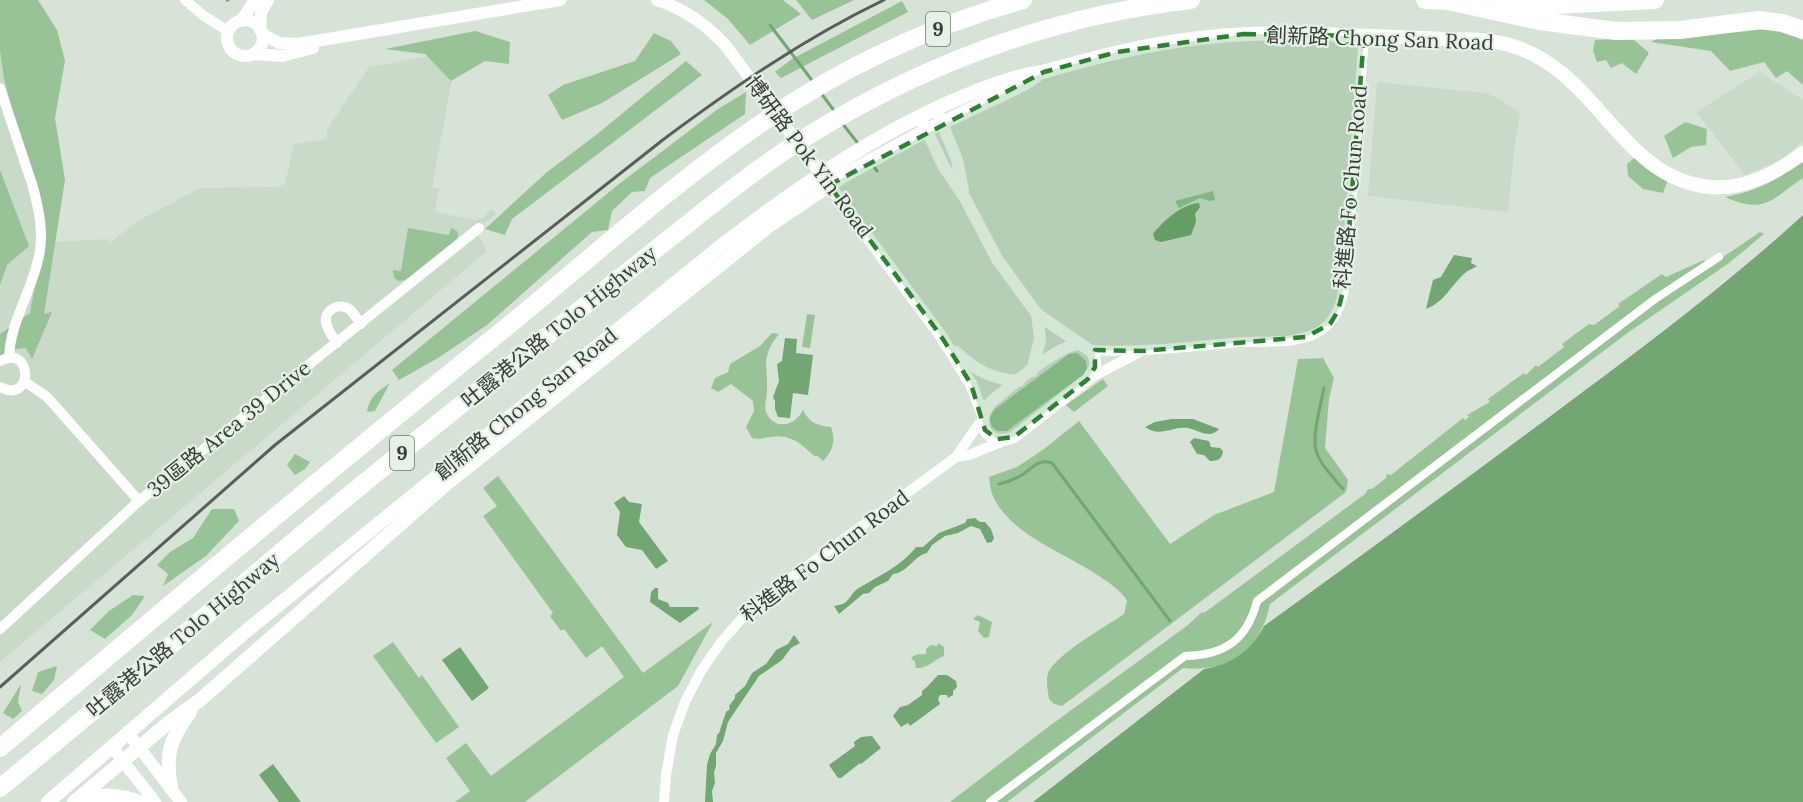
<svg xmlns="http://www.w3.org/2000/svg" width="1803" height="802" font-family="Lora,'Noto Sans TC',serif">
<style>
.built{fill:#c9dac8}
.green{fill:#98c397}
.water{fill:#72a672}
.lines{fill:none;stroke-linecap:round;stroke-linejoin:round}
.stream{stroke:#72a672;stroke-width:3}
.pedestrian{stroke:#fff;stroke-width:8}
.minor{stroke:#fff;stroke-width:10}
.tertiary{stroke:#fff;stroke-width:12}
.secondary{stroke:#fff;stroke-width:14}
.motorway{stroke:#fff;stroke-width:18}
.rail{stroke:#585e58;stroke-width:3}
.marked{fill:#2b8332;fill-opacity:0.2;stroke:#2b8332;stroke-width:4.5;stroke-dasharray:12 8;stroke-linejoin:round}
.labels{text-anchor:middle;stroke-width:4.5;stroke-linejoin:round;paint-order:stroke}
.shield{fill:#e5f1e5;stroke:#6d746d;stroke-width:1.5}
.shield-label{font-size:20px;font-weight:bold;fill:#393e39}
.street-label{font-size:21px;fill:#393e39;stroke:#e5f1e5}
</style>
<rect width="100%" height="100%" fill="#d8e3d7"/>
<g class="built">
<polygon points="0,0 51,242 109,239 108,244 138,221 200,188 276,187 285,184 294,144 327,139 327,129 369,67 457,51 432,188 439,189 435,212 476,220 483,218 491,209 496,214 475,230 487,251 0,662"/>
<polygon points="1760,72 1803,100 1803,141 1784,158 1745,175 1696,112"/>
<polygon points="1377,82 1485,93 1498,98 1520,113 1515,143 1508,212 1368,196"/>
</g>
<g class="green">
<polygon points="0,0 38,0 57,30 65,61 55,118 65,180 44,314 52,312 32,359 26,348 6,350 0,360 0,334 30,313 45,230 4,79 0,50"/>
<polygon points="704,0 783,0 801,14 750,45 728,19"/>
<polygon points="796,0 854,0 812,20"/>
<polygon points="902,1 908,12 781,78 775,72 792,59"/>
<polygon points="1775,28 1803,40 1803,85 1787,71 1776,78 1764,62 1730,71 1711,51 1651,42 1664,35 1738,32"/>
<polygon points="475,31 510,42 509,64 485,61 451,81 425,54 385,49"/>
<polygon points="654,33 671,41 681,54 602,103 562,120 548,95 563,85 635,61"/>
<polygon points="1632,38 1649,53 1636,74 1622,63 1611,68 1606,60 1597,62 1593,51 1595,40"/>
<polygon points="686,61 702,75 512,219 505,235 485,229 547,172 596,135"/>
<polygon points="746,92 745,114 650,178 645,191 632,192 612,211 608,230 592,232 487,325 438,358 399,380 392,370 619,184 718,109"/>
<polygon points="1685,122 1707,129 1706,145 1691,147 1673,158 1664,136"/>
<polygon points="1643,151 1668,180 1663,193 1643,189 1628,176 1627,164"/>
<path d="M1803,161v17c-31,21 -39,37 -78,19 30,-5 54,-18 78,-36z"/>
<polygon points="0,170 29,246 7,265 0,285"/>
<polygon points="1213,191 1215,200 1210,201 1200,198 1179,208 1175,201"/>
<polygon points="408,228 449,235 451,228 457,231 458,235 457,239 405,280 399,281 394,278 393,270 401,271"/>
<path d="M1760,232l4,2 -35,29 -103,71 -356,270c-9,45 -40,69 -87,64l-176,134h-57l94,-72 144,-105 14,-13 2,1 161,-119 3,-5h4l14,-11 1,-4 4,1 72,-57 2,2 4,-3 -2,-2 23,-13 -2,-3 36,-26 2,2 10,-10 2,2 26,-20 -2,-3 27,-20 5,1 26,-19 -2,-2 44,-30 4,3 38,-17 3,8z"/>
<polygon points="807,314 815,315 810,348 802,347"/>
<path d="M772,333l7,1c-19,24 -11,30 -12,57 0,8 -4,15 0,23 9,17 29,11 36,-4 6,12 14,16 28,17 5,14 2,24 -8,34l-5,-5h-4c-12,-12 -25,-23 -43,-19 -7,1 -12,3 -19,1l-6,-11 8,-16 -1,-10 -22,-17 -13,8 -7,-4 4,-10 13,-6 2,-8 30,-18z"/>
<polygon points="1077,353 1086,361 1087,368 1084,374 1007,431 998,431 992,427 989,418 994,410 1069,354"/>
<path d="M1323,358l11,20 -5,21 -4,49 23,32 -2,12 -284,214 -8,-2 -5,-5c-1,-8 -4,-20 0,-28 11,-19 56,-44 75,-57l3,-13c-7,-12 -17,-17 -28,-25 -33,-23 -89,-41 -106,-80 -3,-6 -3,-13 -4,-19l28,-10 27,-18 35,-28 91,123 44,-29 60,-23 24,-133z"/>
<polygon points="1103,379 1108,386 1074,412 1066,405"/>
<path d="M390,383l-15,28 -8,1c2,-15 11,-21 23,-29z"/>
<polygon points="295,454 310,462 305,469 295,475 287,465"/>
<polygon points="498,476 643,673 713,622 678,686 525,802 455,802 470,791 446,758 466,743 491,776 624,677 602,646 586,658 564,629 561,631 550,616 553,613 483,516 497,506 483,488"/>
<polygon points="212,509 234,509 239,521 206,556 163,586 168,574 157,565 170,552 193,538"/>
<polygon points="133,595 145,596 132,615 105,639 90,630 109,611"/>
<polygon points="978,615 992,622 989,637 984,638 978,631 980,622 973,619"/>
<polygon points="393,642 419,678 422,675 459,727 436,743 373,656"/>
<path d="M938,643l6,4v9c-9,3 -16,13 -28,12l-1,-6 -4,-4c5,-5 9,-3 15,-4v-5l5,-4 6,1z"/>
<polygon points="57,666 54,680 42,694 32,691 38,672"/>
<polygon points="21,684 18,702 22,711 13,719 3,713"/>
</g>
<g class="water">
<path d="M1199,203l1,4 -5,7 1,8 -5,13 -30,7 -6,-2 -2,-6c10,-13 29,-30 46,-31z"/>
<path d="M1803,215v587h-770l171,-133c27,-4 48,-19 60,-43 105,-76 209,-152 312,-229 78,-58 156,-117 227,-182z"/>
<path d="M1454,255l18,3 -1,5 6,3c-4,3 -9,4 -12,7 -14,12 -20,29 -39,36l7,-29 8,-3z"/>
<polygon points="785,338 797,339 796,353 813,355 808,395 793,393 790,418 778,417 775,409 775,401 773,397 779,381 777,364 782,361"/>
<path d="M1172,419h21l26,10c-10,11 -20,1 -31,-1 -16,-2 -28,10 -43,-1l10,-5z"/>
<path d="M1194,438l15,3 2,6 9,1 3,3c-1,8 -5,10 -13,10l-6,-6 -7,-1 -7,-12z"/>
<polygon points="624,496 629,502 642,504 639,522 668,561 656,569 642,550 626,547 617,535 620,512 614,503"/>
<path d="M975,518l5,4h5l6,7 3,9 -2,4 -5,1 -7,-14 -9,-3 -13,7 -13,3 -13,9 -5,8c-12,2 -20,20 -34,21l-5,7 -13,6 -6,6 -6,1 -24,20 -5,-8c3,-1 6,-1 9,-2 6,-3 8,-10 13,-14 20,-13 45,-23 60,-43h7l16,-14 26,-10 2,-4z"/>
<polygon points="655,588 658,588 658,599 668,603 670,607 698,607 699,609 680,623 650,602 651,592"/>
<polygon points="794,635 800,643 791,648 782,660 759,676 728,722 723,741 716,753 716,766 714,772 715,783 712,791 713,802 705,802 707,765 710,754 716,744 717,735 719,733 726,712 730,709 729,706 735,698 735,695 745,686 752,673 766,664 776,650 788,644"/>
<polygon points="460,647 489,688 472,701 442,660"/>
<polygon points="938,675 947,675 956,681 957,687 953,691 953,695 948,698 947,695 940,695 938,699 940,704 910,726 908,723 901,727 893,716 900,707 908,705 922,695 922,691 927,687"/>
<polygon points="872,736 881,748 861,764 860,763 841,778 838,778 829,765 855,746 854,742 861,737"/>
<polygon points="273,764 301,802 279,802 259,775"/>
</g>
<g class="lines">
<g class="stream">
<polyline points="227,0 228,0"/>
<polyline points="770,25 814,83"/>
<polyline points="821,93 835,112"/>
<polyline points="842,123 860,146"/>
<polyline points="872,164 877,171"/>
<path d="M1324,388c-3,16 -12,47 -8,62 3,14 18,28 27,39"/>
<path d="M999,484c8,-2 15,-4 23,-9 10,-6 16,-17 30,-12l118,158"/>
</g>
<path class="pedestrian" d="M990,802l195,-146c40,-1 62,-16 72,-55l398,-302 64,-42"/>
<g class="minor">
<polyline points="185,0 204,16 228,31"/>
<path d="M0,88l33,99c6,23 11,46 6,69 -7,35 -29,66 -30,102"/>
<path d="M337,343c-4,-6 -10,-13 -11,-21 -2,-12 13,-20 23,-13 5,4 8,10 12,15"/>
<path d="M1090,350c52,3 102,-4 153,-8 24,-1 57,2 77,-11 17,-11 22,-29 25,-48l19,-247"/>
<path d="M0,361c33,-18 34,44 0,26"/>
<polyline points="1088,379 1140,352"/>
<polyline points="24,381 47,397 57,408 139,501"/>
<polyline points="956,457 969,455 1008,439"/>
<polyline points="0,629 139,501 479,228"/>
<polyline points="664,802 666,775 673,735 685,702 701,671 721,642 744,616 791,578 956,457 982,419"/>
</g>
<g class="tertiary">
<path d="M657,0c28,9 49,24 69,46l215,290 30,48 12,31"/>
<circle cx="245" cy="38" r="18"/>
<polyline points="241,21 255,0"/>
<polyline points="260,30 261,13 268,0"/>
<polyline points="262,34 279,43 298,44 560,0"/>
<polyline points="253,54 282,56 313,48"/>
<path d="M920,116l24,51 21,31 32,61 40,55 55,38 3,7v8l-7,12 -74,58c-27,12 -41,-15 -22,-36 18,-14 69,-59 89,-57"/>
<polyline points="939,116 957,160 963,190"/>
<path d="M956,352c20,19 36,27 63,29"/>
<polyline points="1032,371 1040,339 1037,314"/>
<polyline points="128,733 181,802"/>
<polyline points="112,747 155,802"/>
</g>
<g class="secondary">
<path d="M171,788c-6,-34 -1,-49 19,-76"/>
<path d="M81,799c21,-5 38,-5 59,3"/>
<path d="M48,802l197,-170 476,-386c73,-56 149,-109 234,-146 21,-9 45,-19 67,-24 8,-2 16,-3 24,-5 54,-15 108,-29 164,-34 54,-6 108,-3 162,-1 24,1 48,2 72,3 21,0 44,0 65,6 89,24 110,133 201,142 35,3 66,-14 93,-34"/>
<polyline points="74,802 167,724 200,700 445,485 770,225 845,175 927,130 1022,85 1036,76"/>
</g>
<g class="motorway">
<polyline points="1425,0 1459,1"/>
<polyline points="1448,1 1540,21 1616,31 1680,30 1759,20 1782,23 1803,30"/>
<polyline points="1498,3 1554,5 1655,0"/>
<path d="M0,748c167,-141 333,-281 503,-418 86,-70 168,-145 260,-208 78,-54 168,-96 260,-122"/>
<path d="M0,788c109,-89 215,-181 323,-271 56,-47 113,-92 170,-138 59,-47 118,-94 177,-141 39,-31 79,-64 122,-92 120,-78 256,-130 399,-146"/>
</g>
<path class="rail" d="M0,687l275,-242 389,-306c70,-52 141,-101 220,-139"/>
</g>
<path class="marked" d="M1244,34l120,2 -19,247 -7,28 -8,13 -24,13 -163,14 -48,-1v17l-7,12 -74,58 -17,2 -12,-9 -14,-46 -30,-48 -112,-151 215,-113 73,-20z"/>
<g class="labels">
<g class="shield">
<rect x="926" y="12" width="24" height="34" rx="4.5"/>
<rect x="390" y="436" width="24" height="34" rx="4.5"/>
</g>
<g class="shield-label">
<text x="938" y="36">9</text>
<text x="402" y="460">9</text>
</g>
<g class="street-label">
<text transform="translate(1380 39) rotate(2)" y="7">創新路 Chong San Road</text>
<text transform="translate(809 157) rotate(53)" y="7">博研路 Pok Yin Road</text>
<text transform="translate(1351 187) rotate(-85)" y="7">科進路 Fo Chun Road</text>
<text transform="translate(559 327) rotate(-39)" y="7">吐露港公路 Tolo Highway</text>
<text transform="translate(526 404) rotate(-39)" y="7">創新路 Chong San Road</text>
<text transform="translate(229 429) rotate(-39)" y="7">39區路 Area 39 Drive</text>
<text transform="translate(825 556) rotate(-37)" y="7">科進路 Fo Chun Road</text>
<text transform="translate(183 635) rotate(-40)" y="7">吐露港公路 Tolo Highway</text>
</g>
</g>
</svg>
